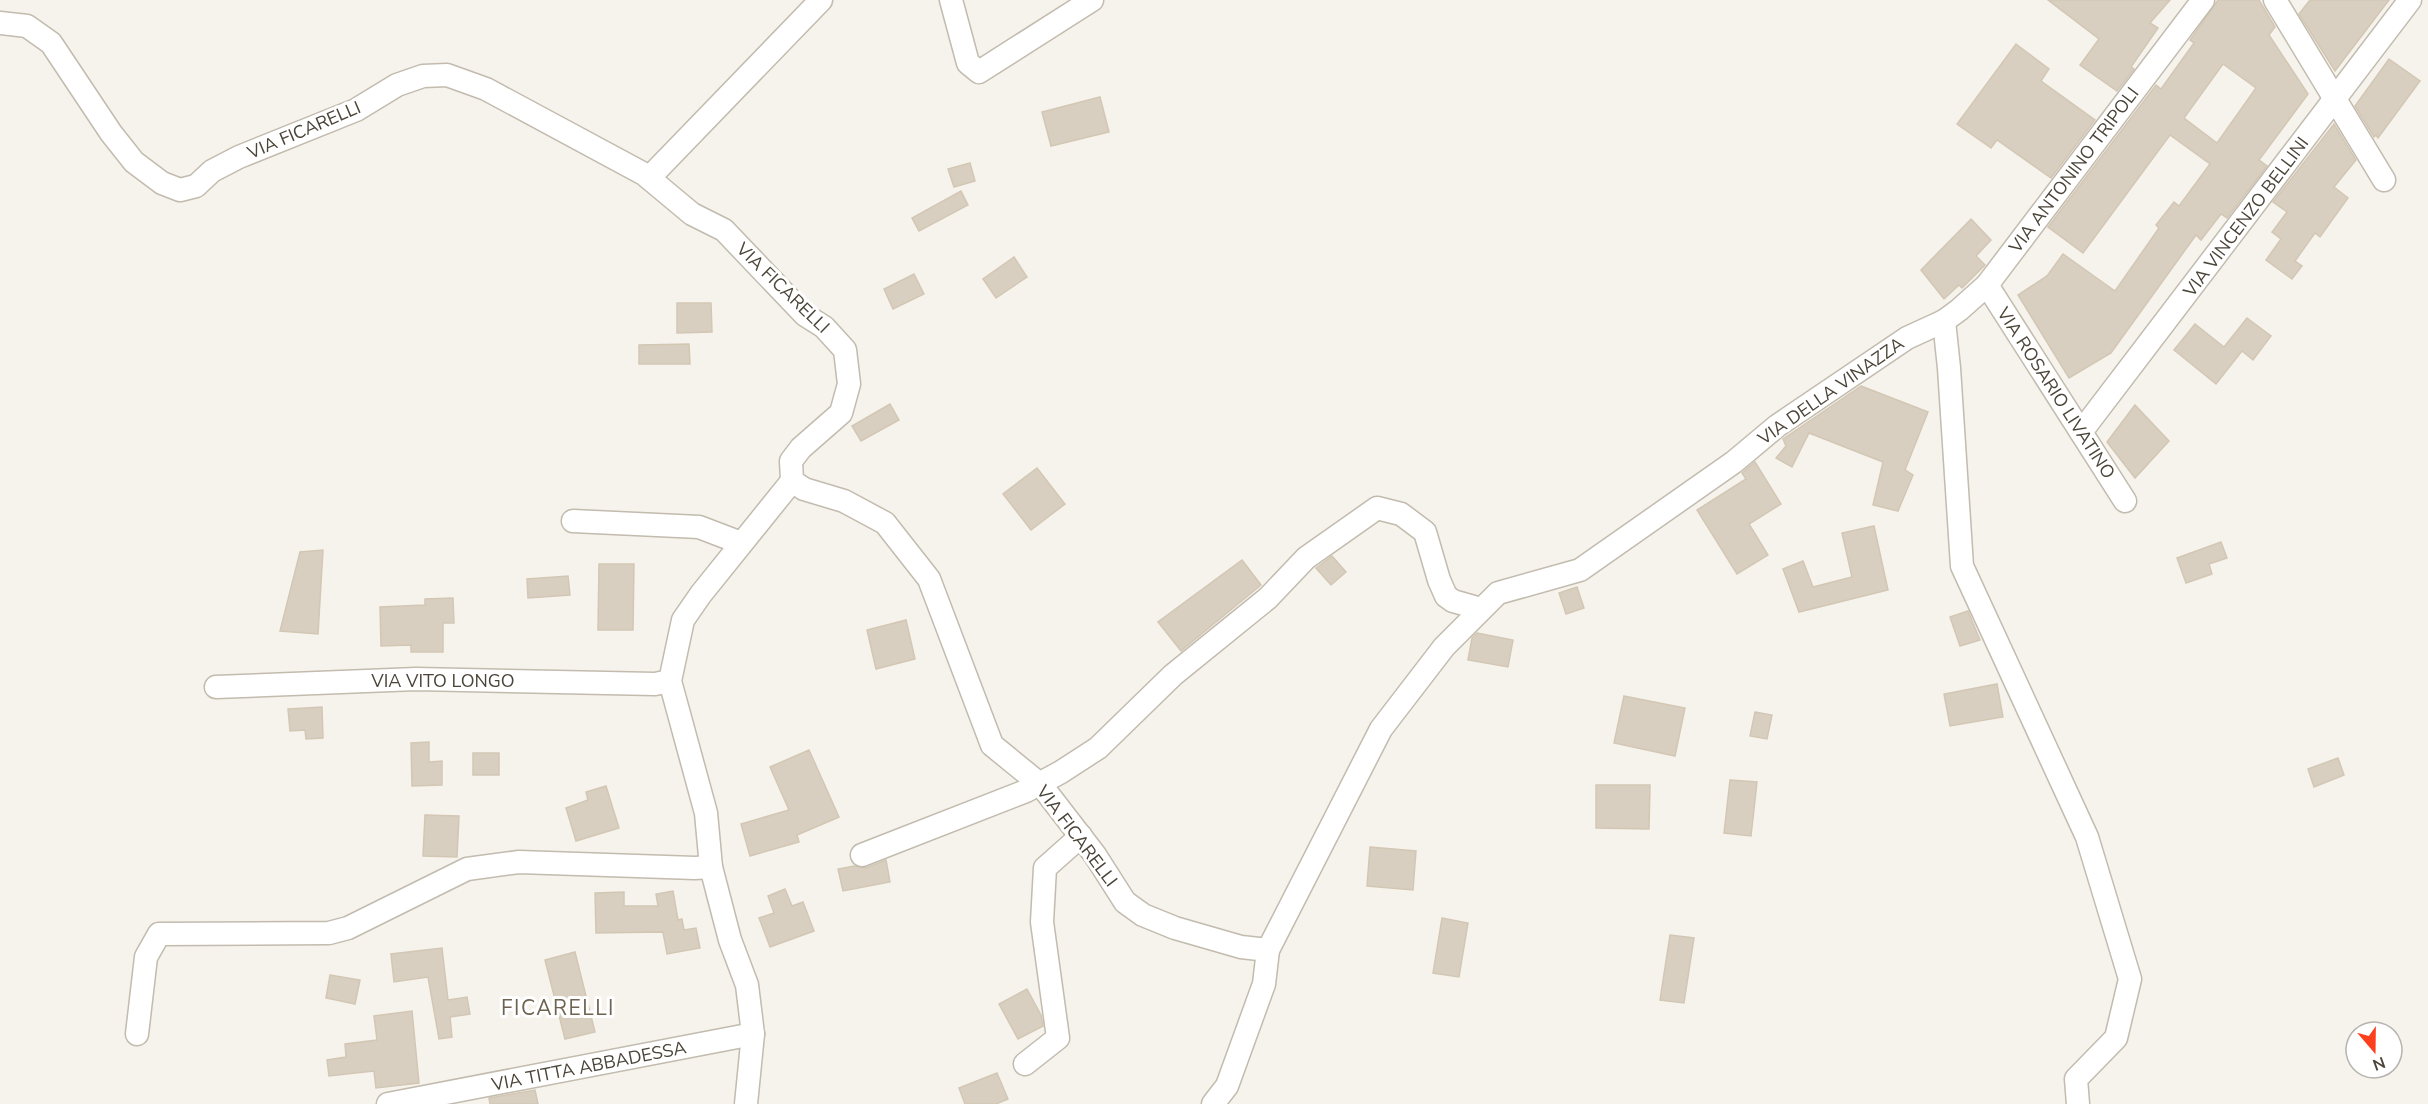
<svg xmlns="http://www.w3.org/2000/svg" width="2428" height="1104" font-family="'Nunito Sans',sans-serif">
<style>
.building{fill:#d8cfc1;stroke:#d3c7b4;stroke-width:1.5;fill-rule:evenodd}
.lines{fill:none;stroke-linecap:round;stroke-linejoin:round}
.minor-casing{stroke:#c2bbae;stroke-width:25}
.minor{stroke:#fff;stroke-width:22}
.labels{text-anchor:middle;stroke-width:6;stroke-linejoin:round;paint-order:stroke}
.street-label{font-size:18px;fill:#4b4439;stroke:#fff}
.quarter-label{font-size:21px;letter-spacing:1.5px;fill:#6e6250;stroke:#fff}
</style>
<rect width="100%" height="100%" fill="#f6f3ec"/>
<g class="building">
<polygon points="2048,0 2170,0 2150,23 2158,28 2131,67 2134,69 2117,91 2080,65 2099,39"/>
<path d="M2218,0h41l16,27 -6,8 39,59 -49,66 8,6 -40,52 -6,-4 -20,26 -5,-5 -85,118 -42,25 -51,-83 29,-19 16,-22 52,37 44,-63 -3,-3 18,-23 5,4 31,-42 -40,-29 -87,118 -35,-26 108,-142 5,4 33,-46 -4,-3zM2223,64l33,24 -39,55 -33,-25z"/>
<polygon points="2310,0 2389,0 2335,71 2299,14"/>
<polygon points="2016,44 2049,69 2041,81 2095,120 2051,178 1997,140 1991,148 1957,124"/>
<polygon points="2389,59 2420,81 2378,138 2376,135 2374,137 2355,106"/>
<polygon points="1100,97 1109,132 1051,146 1042,112"/>
<polygon points="2334,124 2356,160 2334,187 2348,198 2320,237 2315,233 2295,261 2302,266 2292,279 2266,260 2281,239 2272,232 2287,212 2273,202"/>
<polygon points="970,163 975,181 954,187 948,169"/>
<polygon points="961,191 968,205 919,231 912,218"/>
<polygon points="1971,219 1991,240 1976,256 1985,265 1962,288 1959,285 1944,299 1921,270"/>
<polygon points="1014,257 1027,277 996,298 983,279"/>
<polygon points="914,274 924,294 893,309 884,289"/>
<polygon points="677,303 711,303 712,332 677,333"/>
<polygon points="2247,318 2271,336 2253,360 2242,351 2216,384 2174,350 2195,324 2224,347"/>
<polygon points="689,344 690,364 639,364 639,345"/>
<polygon points="1861,386 1928,412 1905,470 1913,475 1898,511 1873,505 1883,462 1809,433 1792,467 1776,458 1786,446 1783,439"/>
<polygon points="890,404 899,420 861,441 852,426"/>
<polygon points="2135,405 2169,441 2135,478 2107,442"/>
<polygon points="1755,462 1781,504 1749,524 1768,555 1737,574 1697,510 1746,479 1742,473"/>
<polygon points="1037,468 1065,504 1031,530 1003,494"/>
<polygon points="1874,526 1888,590 1799,612 1783,569 1803,561 1813,587 1852,577 1842,533"/>
<polygon points="2221,542 2227,558 2209,564 2212,574 2186,583 2177,558"/>
<polygon points="323,550 318,634 280,631 300,552"/>
<polygon points="1332,556 1346,572 1331,585 1316,568"/>
<polygon points="1242,560 1261,585 1181,651 1158,622"/>
<polygon points="599,564 634,564 633,630 598,630"/>
<polygon points="568,576 570,595 528,598 527,579"/>
<polygon points="1577,587 1584,608 1566,614 1559,593"/>
<polygon points="453,598 454,623 443,623 443,652 411,652 411,645 381,646 380,607 425,605 425,599"/>
<polygon points="1968,611 1980,640 1960,646 1950,617"/>
<polygon points="906,620 915,659 876,669 867,630"/>
<polygon points="1477,633 1513,640 1508,667 1468,660 1472,638"/>
<polygon points="1997,684 2003,717 1950,726 1944,694"/>
<polygon points="1624,696 1685,708 1675,756 1614,743"/>
<polygon points="322,707 323,738 306,739 305,730 290,731 288,709"/>
<polygon points="1755,712 1772,715 1767,739 1750,736"/>
<polygon points="429,742 429,762 442,761 442,785 412,786 411,743"/>
<polygon points="809,750 839,817 797,835 799,842 750,856 741,824 789,810 770,767"/>
<rect x="473" y="753" width="26" height="22"/>
<polygon points="2338,758 2344,775 2314,787 2308,769"/>
<polygon points="1730,780 1757,782 1751,836 1724,833"/>
<polygon points="1596,785 1650,785 1649,829 1596,828"/>
<polygon points="606,786 619,828 576,841 566,808 588,800 586,792"/>
<polygon points="425,815 459,816 457,857 423,856"/>
<polygon points="1370,847 1416,851 1413,890 1367,886"/>
<polygon points="886,860 890,882 843,891 838,869 854,866 866,868"/>
<polygon points="785,889 792,906 803,902 814,931 770,947 759,918 774,913 768,896"/>
<polygon points="673,891 678,920 682,919 684,930 696,928 700,948 667,954 663,932 596,933 595,893 624,892 624,906 658,906 656,894"/>
<polygon points="1442,918 1468,923 1459,977 1433,973"/>
<polygon points="1670,935 1694,938 1684,1003 1660,1000"/>
<polygon points="442,948 448,1000 467,997 470,1014 450,1017 452,1037 439,1039 428,977 394,982 391,954"/>
<polygon points="575,952 595,1032 565,1039 545,960"/>
<polygon points="330,975 360,980 355,1004 326,998"/>
<polygon points="1027,989 1041,1015 1043,1026 1018,1039 999,1004"/>
<polygon points="412,1011 419,1083 376,1088 374,1071 329,1076 327,1060 346,1057 345,1044 377,1040 374,1016"/>
<polygon points="997,1073 1008,1099 996,1104 965,1104 959,1088"/>
<polygon points="535,1090 538,1104 490,1104 489,1098"/>
</g>
<g class="lines">
<defs>
<g id="minor">
<polyline points="951,0 968,63 979,72 1092,0"/>
<polyline points="2275,0 2384,180"/>
<polyline points="0,23 27,26 51,43 111,133 134,162 162,183 180,190 196,186 212,171 239,157 356,110 397,85 423,76 447,75 486,89 644,174 692,214 724,230 805,315 824,327 845,350 849,384 841,413 801,448 791,461 792,481 804,489 844,501 885,523 929,579 992,745 1041,785 1095,855 1125,902 1143,915 1175,928 1241,947 1268,950"/>
<polyline points="649,178 821,0"/>
<polyline points="1987,285 2125,501"/>
<polyline points="1944,321 1949,368 1962,566 2087,837 2130,979 2116,1038 2076,1079 2078,1104"/>
<polyline points="2081,432 2410,0"/>
<polyline points="573,521 699,527 741,543"/>
<polyline points="216,687 416,679 655,684 670,681"/>
<polyline points="862,855 1026,791 1061,772 1098,748 1173,675 1268,598 1306,558 1377,508 1401,514 1425,532 1439,580 1446,596 1453,601 1481,609"/>
<polyline points="137,1034 146,957 159,934 329,933 348,928 467,869 519,862 695,868 711,867"/>
<polyline points="1025,1064 1058,1038 1042,922 1045,868 1081,836"/>
<polyline points="388,1104 753,1034"/>
<polyline points="746,1104 753,1034 747,985 730,940 711,867 706,813 670,681 683,620 701,594 792,481"/>
<polyline points="1213,1104 1227,1086 1264,984 1268,950 1381,729 1444,647 1498,593 1580,570 1734,462 1777,426 1907,338 1944,321 1959,310 1987,285 2203,0"/>
</g>
</defs>
<use href="#minor" class="minor-casing"/>
<use href="#minor" class="minor"/>
</g>
<g class="labels">
<g class="street-label">
<text transform="translate(304 130) rotate(-23)" y="6">VIA FICARELLI</text>
<text transform="translate(2074 170) rotate(-53)" y="6">VIA ANTONINO TRIPOLI</text>
<text transform="translate(2246 217) rotate(-53)" y="6">VIA VINCENZO BELLINI</text>
<text transform="translate(783 288) rotate(44)" y="6">VIA FICARELLI</text>
<text transform="translate(1831 391) rotate(-35)" y="6">VIA DELLA VINAZZA</text>
<text transform="translate(2056 393) rotate(57)" y="6">VIA ROSARIO LIVATINO</text>
<text x="443" y="687">VIA VITO LONGO</text>
<text transform="translate(1077 836) rotate(53)" y="6">VIA FICARELLI</text>
<text transform="translate(589 1066) rotate(-11)" y="6">VIA TITTA ABBADESSA</text>
</g>
<g class="quarter-label">
<text x="558" y="1015">FICARELLI</text>
</g>
</g>
<g transform="translate(2374 1050) rotate(160)"><circle r="28" fill="#ffffff" stroke="#b7b4b0" stroke-width="1.5"/>
<path d="M0-4.5L10 22L0 15L-10 22Z" fill="#fc3f1d"/>
<text y="-9" font-size="16" font-weight="bold" text-anchor="middle" fill="#4b4439">N</text>
</g>
</svg>
